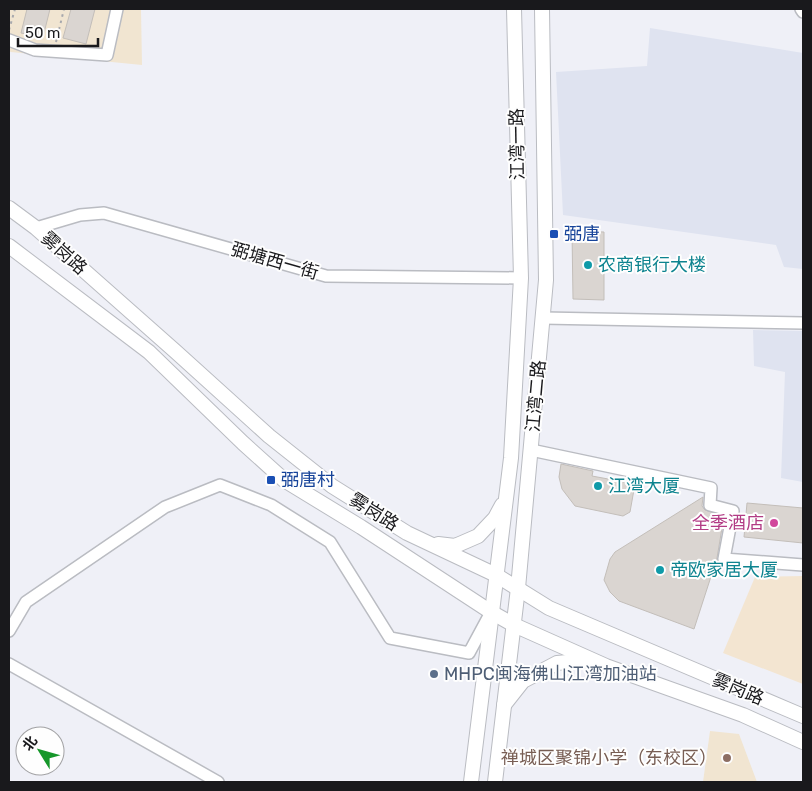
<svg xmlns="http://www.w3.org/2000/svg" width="812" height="791" font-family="Rubik,'Noto Sans SC',sans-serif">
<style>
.built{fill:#dfe3f0}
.industrial{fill:#f3e5d1}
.education{fill:#f1e5d1}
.building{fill:#dad5d1;stroke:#c3beb9}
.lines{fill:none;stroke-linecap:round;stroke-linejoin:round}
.minor-casing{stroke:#babcc2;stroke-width:14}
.major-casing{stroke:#babcc2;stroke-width:16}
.path{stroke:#a7a8ad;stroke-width:2;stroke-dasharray:2.5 4;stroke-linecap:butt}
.minor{stroke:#fff;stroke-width:11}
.major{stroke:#fff;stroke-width:14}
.transit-dot{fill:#1a4fb4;stroke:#fefefe;stroke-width:2}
.culture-dot{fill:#0f9aa8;stroke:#fefefe;stroke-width:2}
.hotel-dot{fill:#d1479c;stroke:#fefefe;stroke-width:2}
.service-dot{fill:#5c6f8a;stroke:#fefefe;stroke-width:2}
.education-dot{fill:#8d6e63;stroke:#fefefe;stroke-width:2}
.labels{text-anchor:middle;stroke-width:4;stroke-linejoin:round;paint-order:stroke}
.street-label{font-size:18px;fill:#19191c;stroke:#fefefe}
.transit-label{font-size:18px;fill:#164399;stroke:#fefefe;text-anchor:start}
.culture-label{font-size:18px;fill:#0d838f;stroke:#fefefe;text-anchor:start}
.hotel-label{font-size:18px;fill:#b23c85;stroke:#fefefe;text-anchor:end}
.service-label{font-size:18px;fill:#4e5e75;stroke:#fefefe;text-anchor:start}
.education-label{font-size:18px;fill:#785e54;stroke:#fefefe;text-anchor:end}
</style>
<rect width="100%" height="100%" fill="#eff0f7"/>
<g class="built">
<polygon points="650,28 803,53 803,269 784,267 776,245 563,215 556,72 647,66"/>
<polygon points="753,330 803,331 803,482 781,478 785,372 754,366"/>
</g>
<polygon class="industrial" points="803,576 803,684 723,653 755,577"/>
<g class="education">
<polygon points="9,9 141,9 142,65 11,52 9,51"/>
<polygon points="710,731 739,734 757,782 703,782"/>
</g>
<g class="building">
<polygon points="27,9 50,9 43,37 21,33"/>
<polygon points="71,9 95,9 86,44 63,38"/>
<polygon points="572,231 604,232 604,300 573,299"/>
<polygon points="561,464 593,471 592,476 635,484 630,512 623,516 575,506 562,489 559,477"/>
<polygon points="703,497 702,506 705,510 724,516 717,558 694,629 619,601 610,592 604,580 610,559 615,552"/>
<polygon points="747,503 803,508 803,543 744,537"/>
</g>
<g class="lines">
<defs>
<g id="minor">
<polyline points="801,9 803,12"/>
<polyline points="9,40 35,50 107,55 117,9"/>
<polyline points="36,228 80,215 104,213 326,276 521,278"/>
<polyline points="543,318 803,323"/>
<polyline points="531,450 711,488 710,505 733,511 724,559 803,565"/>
<polyline points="9,631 26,602 165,507 220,485 271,505 330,542 390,638 469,653 490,614"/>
<polyline points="9,664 218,782"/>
</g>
<g id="major">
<polyline points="9,208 36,228 175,351 269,436 332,486 407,533 496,575 549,608 803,716"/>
<polyline points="9,246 149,352 243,443 284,480 361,527 491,612 514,625 606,666 743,715 803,742"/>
<polyline points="438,544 455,546 478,536 495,518 502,505"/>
<polyline points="504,705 523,681 557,663 589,660"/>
<polyline points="471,782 511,458 521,278 514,9"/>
<polyline points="495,782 518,588 546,280 542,9"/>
</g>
</defs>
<use href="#minor" class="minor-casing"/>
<use href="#major" class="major-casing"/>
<g class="path">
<polyline points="9,30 15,9"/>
<polyline points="56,42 64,9"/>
</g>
<use href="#minor" class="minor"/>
<use href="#major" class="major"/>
</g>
<g class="transit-dot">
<rect x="549" y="229" width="10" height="10" rx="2.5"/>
<rect x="266" y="475" width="10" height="10" rx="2.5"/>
</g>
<g class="culture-dot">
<circle cx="588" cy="265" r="5"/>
<circle cx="598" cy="486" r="5"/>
<circle cx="660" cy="570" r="5"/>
</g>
<circle class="hotel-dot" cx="774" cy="523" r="5"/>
<circle class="service-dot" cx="434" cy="674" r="5"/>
<circle class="education-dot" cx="727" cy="758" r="5"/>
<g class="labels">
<g class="street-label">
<text transform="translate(517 144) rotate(-91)" y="6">江湾一路</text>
<text transform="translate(64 253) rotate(42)" y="6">雾岗路</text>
<text transform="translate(275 261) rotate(16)" y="6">弼塘西一街</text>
<text transform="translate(536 396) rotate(-85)" y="6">江湾二路</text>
<text transform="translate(374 512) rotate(32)" y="6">雾岗路</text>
<text transform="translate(738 689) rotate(23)" y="6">雾岗路</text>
</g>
<g class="transit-label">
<text x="564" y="240">弼唐</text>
<text x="281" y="486">弼唐村</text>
</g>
<g class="culture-label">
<text x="598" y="271">农商银行大楼</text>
<text x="608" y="492">江湾大厦</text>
<text x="670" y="576">帝欧家居大厦</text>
</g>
<g class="hotel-label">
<text x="764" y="529">全季酒店</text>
</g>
<g class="service-label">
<text x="444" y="680">MHPC闽海佛山江湾加油站</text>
</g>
<g class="education-label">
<text x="717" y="764">禅城区聚锦小学（东校区）</text>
</g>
</g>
<rect width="812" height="791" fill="none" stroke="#19191c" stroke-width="20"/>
<g transform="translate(40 751) rotate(307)"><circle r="24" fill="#fefefe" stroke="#a2a2a4"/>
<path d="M0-4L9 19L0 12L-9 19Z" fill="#16972a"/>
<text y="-8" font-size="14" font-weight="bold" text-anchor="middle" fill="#19191c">北</text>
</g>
<path d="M18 38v8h80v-8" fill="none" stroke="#19191c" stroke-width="2.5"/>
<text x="25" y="38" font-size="15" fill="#19191c" stroke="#fefefe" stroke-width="4" paint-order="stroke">50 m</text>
</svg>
